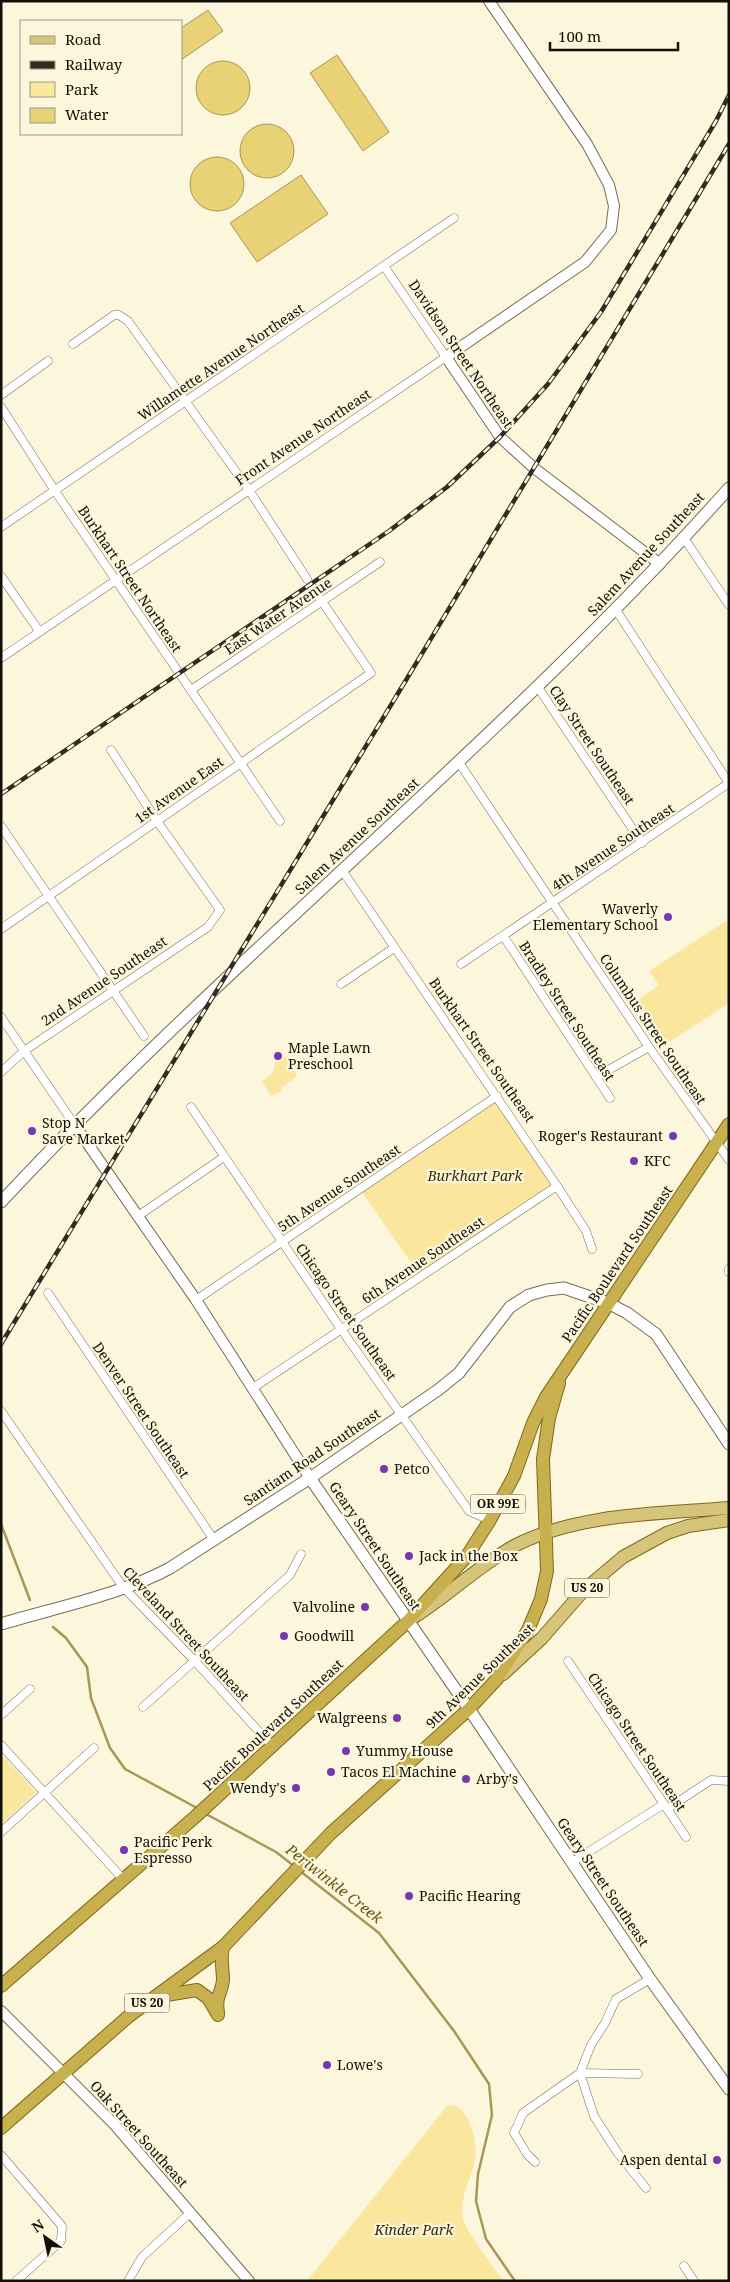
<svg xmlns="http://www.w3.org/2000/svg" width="730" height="2282" font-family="'Noto Serif',serif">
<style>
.green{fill:#fbe69d}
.water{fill:#e9d176;stroke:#a89755}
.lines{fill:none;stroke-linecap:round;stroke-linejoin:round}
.stream{stroke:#a89755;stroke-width:2.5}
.minor-casing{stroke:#746f59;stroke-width:9}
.tertiary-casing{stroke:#746f59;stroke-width:12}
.secondary-casing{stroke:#746f59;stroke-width:13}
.primary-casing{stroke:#7f6b18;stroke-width:14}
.trunk-casing{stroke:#7f6b18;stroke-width:14}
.minor{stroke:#fff;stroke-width:8}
.tertiary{stroke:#fff;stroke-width:10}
.secondary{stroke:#fff;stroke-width:11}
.primary{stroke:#d6c47a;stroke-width:12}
.trunk{stroke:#c8b04e;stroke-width:12}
.rail-casing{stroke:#2f2c22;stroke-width:4.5}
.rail{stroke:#fcf6dd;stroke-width:2.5;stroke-dasharray:8;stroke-linecap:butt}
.poi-dot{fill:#7638ae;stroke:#fcf6dd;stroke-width:2}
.labels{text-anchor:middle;stroke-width:4.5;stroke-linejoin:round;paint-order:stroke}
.shield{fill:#fcf6dd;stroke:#585447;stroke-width:1}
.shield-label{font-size:12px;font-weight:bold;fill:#110f07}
.street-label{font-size:14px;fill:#110f07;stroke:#fcf6dd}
.poi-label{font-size:14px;fill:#110f07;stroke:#fcf6dd;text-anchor:start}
.park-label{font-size:14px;font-style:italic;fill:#342a02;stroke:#fcf6dd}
.water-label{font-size:15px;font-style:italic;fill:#675611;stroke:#fcf6dd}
</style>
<rect width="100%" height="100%" fill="#fcf6dd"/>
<g class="green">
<polygon points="729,919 729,1003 665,1045 635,1002 659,985 649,971"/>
<polygon points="281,1056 288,1057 297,1074 295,1078 282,1087 282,1091 271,1096 262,1081 273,1073 276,1059"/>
<polygon points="497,1096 557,1186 421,1277 360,1189"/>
<polygon points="1,1754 36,1792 1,1825"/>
<path d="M455,2105c17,11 24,39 19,59 -4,16 -14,35 -12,52 2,13 32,51 41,65h-196l140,-175z"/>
</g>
<g class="water">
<polygon points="208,10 223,31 181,60 181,28"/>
<polygon points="337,55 389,132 363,151 310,73"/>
<circle cx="223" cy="88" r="27"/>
<circle cx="267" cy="151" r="27"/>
<circle cx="217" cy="184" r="27"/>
<polygon points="301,175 328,214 257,262 230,223"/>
</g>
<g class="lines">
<g class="stream">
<polyline points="1,1524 30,1600"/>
<polyline points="53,1627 66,1638 87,1667 91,1698 110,1748 125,1769 197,1808"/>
<polyline points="206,1814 276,1852 294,1866"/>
<polyline points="300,1871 379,1933 454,2031 489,2084 492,2115 478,2174 476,2201 486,2239 515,2281"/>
</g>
<defs>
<g id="minor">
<polyline points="73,344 114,315 119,315 128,321 249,490 307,579"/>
<polyline points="1,395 48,361"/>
<polyline points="1,407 55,491 280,821"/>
<polyline points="1,527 454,218"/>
<polyline points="684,538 729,605"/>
<polyline points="1,576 39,631"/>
<polyline points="616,610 729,783"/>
<polyline points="1,658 446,357 384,266"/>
<polyline points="537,686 642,843"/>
<polyline points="191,690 380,562"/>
<polyline points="458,761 649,1047 729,1160"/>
<polyline points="1,826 144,1036"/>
<polyline points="342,870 557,1186 586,1231 592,1249"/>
<polyline points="1,929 371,673 312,587"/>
<polyline points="504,937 610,1098"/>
<polyline points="461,964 729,783"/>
<polyline points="341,984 394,948"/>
<polyline points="1,1017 74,1124"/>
<polyline points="1,1072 24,1051 208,927 220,910 157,821 111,750"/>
<polyline points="596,1077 649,1047"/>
<polyline points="191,1107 341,1329 469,1511 490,1520"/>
<polyline points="138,1216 224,1157"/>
<polyline points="729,1269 729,1272"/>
<polyline points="48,1293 214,1540"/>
<polyline points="196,1300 497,1096"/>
<polyline points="253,1388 557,1186"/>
<polyline points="1,1411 123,1587 194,1660 272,1746"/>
<polyline points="568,1661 686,1837"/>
<polyline points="143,1707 290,1575 301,1554"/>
<polyline points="1,1715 30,1689"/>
<polyline points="1,1745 123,1879"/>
<polyline points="667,1809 711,1780 729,1781"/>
<polyline points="1,1832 94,1748"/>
<polyline points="571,1863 664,1804"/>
<polyline points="638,2074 580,2073 594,2116 617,2152 646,2188"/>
<polyline points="1,2155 62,2226 61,2241 16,2281"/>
<polyline points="535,2162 527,2154 514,2133 523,2113 580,2073 591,2045 605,2023 616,1999 650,1979"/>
<polyline points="684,2266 694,2281"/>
<polyline points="128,2281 142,2257 190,2213"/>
</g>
<g id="tertiary">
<polyline points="489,1 587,144 609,185 614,206 611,230 585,262 446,357 500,437 534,468 660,564"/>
<polyline points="74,1124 196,1300 310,1478"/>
<polyline points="1,2011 114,2124 249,2281"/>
</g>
<g id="secondary">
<path d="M1,1202c232,-249 502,-460 728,-714"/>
<polyline points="310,1478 469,1709 650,1979 729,2089"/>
<path d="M1,1624c53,-16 122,-30 169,-56l140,-90 128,-88 21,-17 51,-66 19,-12 18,-5 17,-2 44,15 19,10 29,21 73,110"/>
</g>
<g id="primary">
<path d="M414,1617c35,-22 65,-52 102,-72 64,-32 143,-31 213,-37"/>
<polyline points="503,1674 542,1638 584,1590 623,1557 667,1533 688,1526 729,1520"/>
</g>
<g id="trunk">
<polyline points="1,1986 195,1817 408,1621 467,1556 490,1520 514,1476 533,1423 546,1397 729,1124"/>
<polyline points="160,1996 197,1990 208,1998 218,2015"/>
<path d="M218,2013c-3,-18 4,-19 5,-33 0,-11 -3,-21 0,-33"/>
<polyline points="1,2128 129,2016 223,1947 331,1833 469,1709 497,1679 528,1630 541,1599 547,1571 543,1459 549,1418 559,1383"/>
</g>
</defs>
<use href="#minor" class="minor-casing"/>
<use href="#tertiary" class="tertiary-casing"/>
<use href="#secondary" class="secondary-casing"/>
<use href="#primary" class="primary-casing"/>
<use href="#trunk" class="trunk-casing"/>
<use href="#minor" class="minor"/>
<use href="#tertiary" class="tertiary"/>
<use href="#secondary" class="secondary"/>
<use href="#primary" class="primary"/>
<use href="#trunk" class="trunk"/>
<defs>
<g id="rail">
<polyline points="1,794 389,531 447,487 500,437 548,384 601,312 716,121 729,95"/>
<polyline points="1,1344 391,705 729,144"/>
</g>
</defs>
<use href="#rail" class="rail-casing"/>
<use href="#rail" class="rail"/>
</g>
<g class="poi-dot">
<circle cx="668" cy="917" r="5"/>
<circle cx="278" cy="1056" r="5"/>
<circle cx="32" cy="1131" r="5"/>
<circle cx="673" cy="1136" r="5"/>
<circle cx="634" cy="1161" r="5"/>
<circle cx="384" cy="1469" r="5"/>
<circle cx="409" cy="1556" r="5"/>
<circle cx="365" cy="1607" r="5"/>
<circle cx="284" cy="1636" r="5"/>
<circle cx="397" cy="1718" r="5"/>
<circle cx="346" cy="1751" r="5"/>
<circle cx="331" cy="1772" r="5"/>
<circle cx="466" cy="1779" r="5"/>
<circle cx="296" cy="1788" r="5"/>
<circle cx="124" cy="1850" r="5"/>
<circle cx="409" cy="1896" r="5"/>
<circle cx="327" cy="2065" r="5"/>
<circle cx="717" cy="2160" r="5"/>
</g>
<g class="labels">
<g class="shield">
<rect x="470.5" y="1494.5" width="55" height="19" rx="4"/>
<rect x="564.5" y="1578.5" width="45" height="19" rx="4"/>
<rect x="124.5" y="1993.5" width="45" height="19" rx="4"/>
</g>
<g class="shield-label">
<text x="498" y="1508">OR 99E</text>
<text x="587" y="1592">US 20</text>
<text x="147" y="2007">US 20</text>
</g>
<g class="street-label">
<text transform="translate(461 354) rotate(56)" y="5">Davidson Street Northeast</text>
<text transform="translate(221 362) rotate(-34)" y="5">Willamette Avenue Northeast</text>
<text transform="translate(303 437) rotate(-34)" y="5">Front Avenue Northeast</text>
<text transform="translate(646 554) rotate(-47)" y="5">Salem Avenue Southeast</text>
<text transform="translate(130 579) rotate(56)" y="5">Burkhart Street Northeast</text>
<text transform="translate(278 616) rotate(-34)" y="5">East Water Avenue</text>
<text transform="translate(592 745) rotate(56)" y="5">Clay Street Southeast</text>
<text transform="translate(179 790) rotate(-35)" y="5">1st Avenue East</text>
<text transform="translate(357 836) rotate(-43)" y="5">Salem Avenue Southeast</text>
<text transform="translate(613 847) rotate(-34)" y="5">4th Avenue Southeast</text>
<text transform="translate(104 981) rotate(-34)" y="5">2nd Avenue Southeast</text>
<text transform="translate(567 1011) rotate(57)" y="5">Bradley Street Southeast</text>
<text transform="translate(653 1029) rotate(56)" y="5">Columbus Street Southeast</text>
<text transform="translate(482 1050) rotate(55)" y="5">Burkhart Street Southeast</text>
<text transform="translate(339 1188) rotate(-34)" y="5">5th Avenue Southeast</text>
<text transform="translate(423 1260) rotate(-34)" y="5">6th Avenue Southeast</text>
<text transform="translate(617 1264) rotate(-56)" y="5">Pacific Boulevard Southeast</text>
<text transform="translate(346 1312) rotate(55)" y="5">Chicago Street Southeast</text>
<text transform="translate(141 1410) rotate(56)" y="5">Denver Street Southeast</text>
<text transform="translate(312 1457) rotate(-34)" y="5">Santiam Road Southeast</text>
<text transform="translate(375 1546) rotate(56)" y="5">Geary Street Southeast</text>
<text transform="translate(186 1634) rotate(47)" y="5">Cleveland Street Southeast</text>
<text transform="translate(480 1676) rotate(-44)" y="5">9th Avenue Southeast</text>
<text transform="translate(273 1725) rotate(-43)" y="5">Pacific Boulevard Southeast</text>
<text transform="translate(637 1742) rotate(56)" y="5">Chicago Street Southeast</text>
<text transform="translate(603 1882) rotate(56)" y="5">Geary Street Southeast</text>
<text transform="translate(139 2134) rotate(48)" y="5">Oak Street Southeast</text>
</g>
<g class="poi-label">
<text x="658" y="914" text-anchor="end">Waverly<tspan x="658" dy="16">Elementary School</tspan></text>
<text x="288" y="1053">Maple Lawn<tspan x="288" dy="16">Preschool</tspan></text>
<text x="42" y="1128">Stop N<tspan x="42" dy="16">Save Market</tspan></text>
<text x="663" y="1141" text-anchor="end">Roger's Restaurant</text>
<text x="644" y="1166">KFC</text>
<text x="394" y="1474">Petco</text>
<text x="419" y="1561">Jack in the Box</text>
<text x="355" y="1612" text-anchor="end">Valvoline</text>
<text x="294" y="1641">Goodwill</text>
<text x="387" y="1723" text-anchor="end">Walgreens</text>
<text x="356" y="1756">Yummy House</text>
<text x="341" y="1777">Tacos El Machine</text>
<text x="476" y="1784">Arby's</text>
<text x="286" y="1793" text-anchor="end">Wendy's</text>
<text x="134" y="1847">Pacific Perk<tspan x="134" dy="16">Espresso</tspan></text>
<text x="419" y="1901">Pacific Hearing</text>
<text x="337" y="2070">Lowe's</text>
<text x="707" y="2165" text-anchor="end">Aspen dental</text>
</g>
<g class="park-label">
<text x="475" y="1181">Burkhart Park</text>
<text x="414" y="2235">Kinder Park</text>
</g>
<g class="water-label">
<text transform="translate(334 1884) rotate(38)" y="5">Periwinkle Creek</text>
</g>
</g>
<rect width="730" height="2282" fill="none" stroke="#110f07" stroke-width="5"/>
<rect x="20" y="20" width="162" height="115" fill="#fcf6dd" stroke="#9e9a87"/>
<rect x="30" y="36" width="25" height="8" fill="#d6c47a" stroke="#9e9a87"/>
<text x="65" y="45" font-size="15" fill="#110f07">Road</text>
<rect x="30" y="61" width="25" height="8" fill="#2f2c22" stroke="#9e9a87"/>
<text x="65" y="70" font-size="15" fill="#110f07">Railway</text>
<rect x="30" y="82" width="25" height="15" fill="#fbe69d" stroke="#9e9a87"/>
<text x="65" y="95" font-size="15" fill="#110f07">Park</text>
<rect x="30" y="108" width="25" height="15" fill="#e9d176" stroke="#9e9a87"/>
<text x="65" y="120" font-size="15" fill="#110f07">Water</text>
<g transform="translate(45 2237) rotate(327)" stroke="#fcf6dd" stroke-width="4" paint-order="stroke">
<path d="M0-4L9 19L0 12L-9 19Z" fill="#110f07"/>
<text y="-8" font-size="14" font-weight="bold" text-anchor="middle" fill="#110f07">N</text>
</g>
<path d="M550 42v8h128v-8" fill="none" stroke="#110f07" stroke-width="2.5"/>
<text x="558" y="42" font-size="15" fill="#110f07" stroke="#fcf6dd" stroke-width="4" paint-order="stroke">100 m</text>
</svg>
